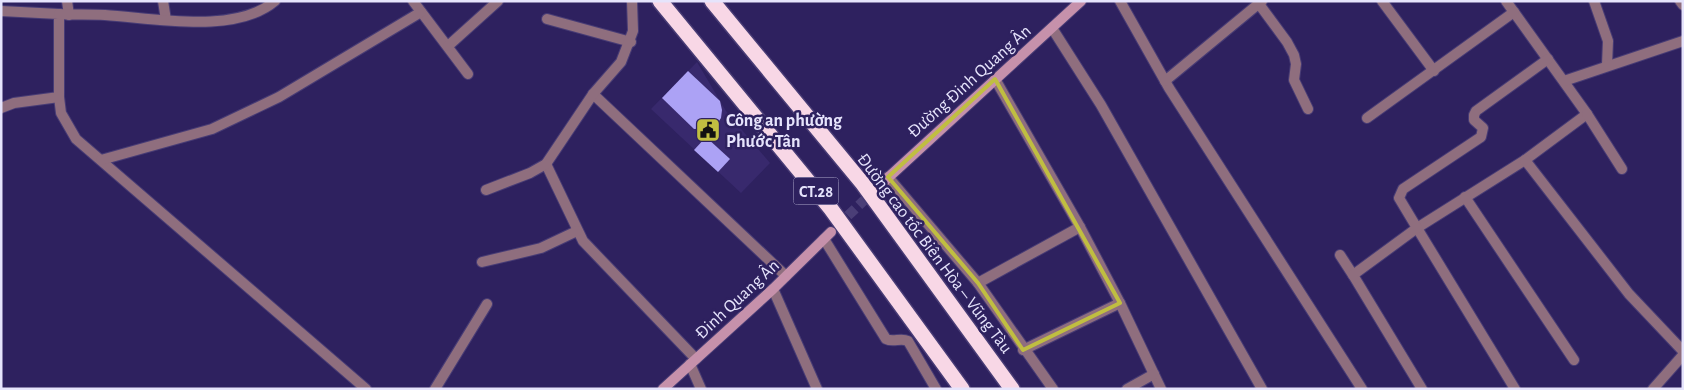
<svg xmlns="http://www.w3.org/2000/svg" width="1684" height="390" font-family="'Alegreya Sans',sans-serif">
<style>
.built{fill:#38296d}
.building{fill:#aca2f5}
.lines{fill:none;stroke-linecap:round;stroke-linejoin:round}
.secondary-tunnel{stroke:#4a3e77;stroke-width:10;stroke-dasharray:10 5;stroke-linecap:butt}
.street-casing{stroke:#483c75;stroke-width:12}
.secondary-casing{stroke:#483c75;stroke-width:12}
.highway-casing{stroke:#483c75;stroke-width:18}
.street{stroke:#8f6e7e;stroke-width:10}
.secondary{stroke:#c691ab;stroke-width:10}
.highway{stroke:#f8d7e6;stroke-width:15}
.marked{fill:none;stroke:#c0be41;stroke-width:4;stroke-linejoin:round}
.labels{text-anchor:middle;stroke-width:5;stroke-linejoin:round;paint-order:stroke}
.shield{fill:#2e215f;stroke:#afaacd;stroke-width:1}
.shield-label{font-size:16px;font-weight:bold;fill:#e6e4fc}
.street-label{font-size:18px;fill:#e6e4fc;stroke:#2e215f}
.poi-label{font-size:18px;font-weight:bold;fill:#e6e4fc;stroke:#2e215f;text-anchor:start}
</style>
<rect width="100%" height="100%" fill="#2e215f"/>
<polygon class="built" points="697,62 726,111 770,163 741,193 651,109"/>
<g class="building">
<polygon points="688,71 720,101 722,110 721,118 717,124 710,128 694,129 662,98"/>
<polygon points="706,137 730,159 718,172 694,150"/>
</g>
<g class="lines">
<polyline class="secondary-tunnel" points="837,226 875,190"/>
<defs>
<g id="street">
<polyline points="67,1 69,15"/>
<polyline points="163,1 166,20"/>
<polyline points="413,1 468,74"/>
<polyline points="1120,1 1169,88 1362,389"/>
<polyline points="1382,1 1434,71"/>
<polyline points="1506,1 1587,114 1525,160 1417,228 1515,389"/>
<polyline points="1594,1 1608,41 1607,65"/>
<polyline points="1680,1 1683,5"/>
<polyline points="1259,4 1287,42 1294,55 1296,64 1294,80 1308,109"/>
<polyline points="1,11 59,14 59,97 61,113 76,139 366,389"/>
<path d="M59,14c15,1 31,0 46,1 49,3 130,20 170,-14"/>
<polyline points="547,19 631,42"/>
<polyline points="1052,28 1101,105 1262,389"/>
<polyline points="448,46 498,1"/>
<polyline points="995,79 1080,227 1120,303 1023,350"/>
<polyline points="1165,81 1262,1"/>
<polyline points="1564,81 1683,41"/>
<polyline points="593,94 786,276"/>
<polyline points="1,108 14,103 59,97"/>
<polyline points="1587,114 1622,169"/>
<polyline points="1367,118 1514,12"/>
<polyline points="101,160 212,129 279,97 421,12"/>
<polyline points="1525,160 1629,294 1683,351"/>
<polyline points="546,164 583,241 696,359"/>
<polyline points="888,177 978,283"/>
<polyline points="486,190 530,173 546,164 593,94 621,62 633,31 632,1"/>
<polyline points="1465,197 1574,360"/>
<path d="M824,239l62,100c8,4 14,-2 22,2l28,48"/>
<polyline points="1340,255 1353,275"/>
<polyline points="482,262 541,248 577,231"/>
<polyline points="773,289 817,389"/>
<polyline points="1120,303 1161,389"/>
<polyline points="690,364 701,389"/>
<polyline points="435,389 487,304"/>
<polyline points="1053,389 978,283 1080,227"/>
<polyline points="1127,389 1154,374"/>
<polyline points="1422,389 1353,275 1417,228 1399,198 1403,189 1481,137 1483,128 1474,120 1474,115 1476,111 1548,59"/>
<polyline points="1653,389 1683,355"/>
</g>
<g id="secondary">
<polyline points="879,186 1081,1"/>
<polyline points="663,389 773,289 831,232"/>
</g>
<g id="highway">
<polyline points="660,1 831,209 962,389"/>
<polyline points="712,1 863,184 1012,389"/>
</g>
</defs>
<use href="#street" class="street-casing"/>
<use href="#secondary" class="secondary-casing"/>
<use href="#highway" class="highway-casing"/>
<use href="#street" class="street"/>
<use href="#secondary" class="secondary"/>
<use href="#highway" class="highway"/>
</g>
<path class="marked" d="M995,79l125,224 -97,47 -45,-67 -90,-106z"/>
<defs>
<symbol id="civic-square" viewBox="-11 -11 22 22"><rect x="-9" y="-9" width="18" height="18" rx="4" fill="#c0be41" stroke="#2e215f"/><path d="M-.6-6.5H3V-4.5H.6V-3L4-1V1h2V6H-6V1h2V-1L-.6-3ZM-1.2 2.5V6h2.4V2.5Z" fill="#111"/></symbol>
</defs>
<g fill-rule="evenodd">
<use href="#civic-square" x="694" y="116" width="28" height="28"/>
</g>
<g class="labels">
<rect class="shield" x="793.5" y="177.5" width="45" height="27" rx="4"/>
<g class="shield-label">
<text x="816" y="197">CT.28</text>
</g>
<g class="street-label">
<text transform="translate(969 81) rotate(-42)" y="6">Đường Đinh Quang Ân</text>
<text transform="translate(935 253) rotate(53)" y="6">Đường cao tốc Biên Hòa – Vũng Tàu</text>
<text transform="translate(737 299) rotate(-43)" y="6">Đinh Quang Ân</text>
</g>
<g class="poi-label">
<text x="726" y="126">Công an phường<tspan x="726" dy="21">Phước Tân</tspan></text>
</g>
</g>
<rect width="1684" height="390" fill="none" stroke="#e6e4fc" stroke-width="5"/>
</svg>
